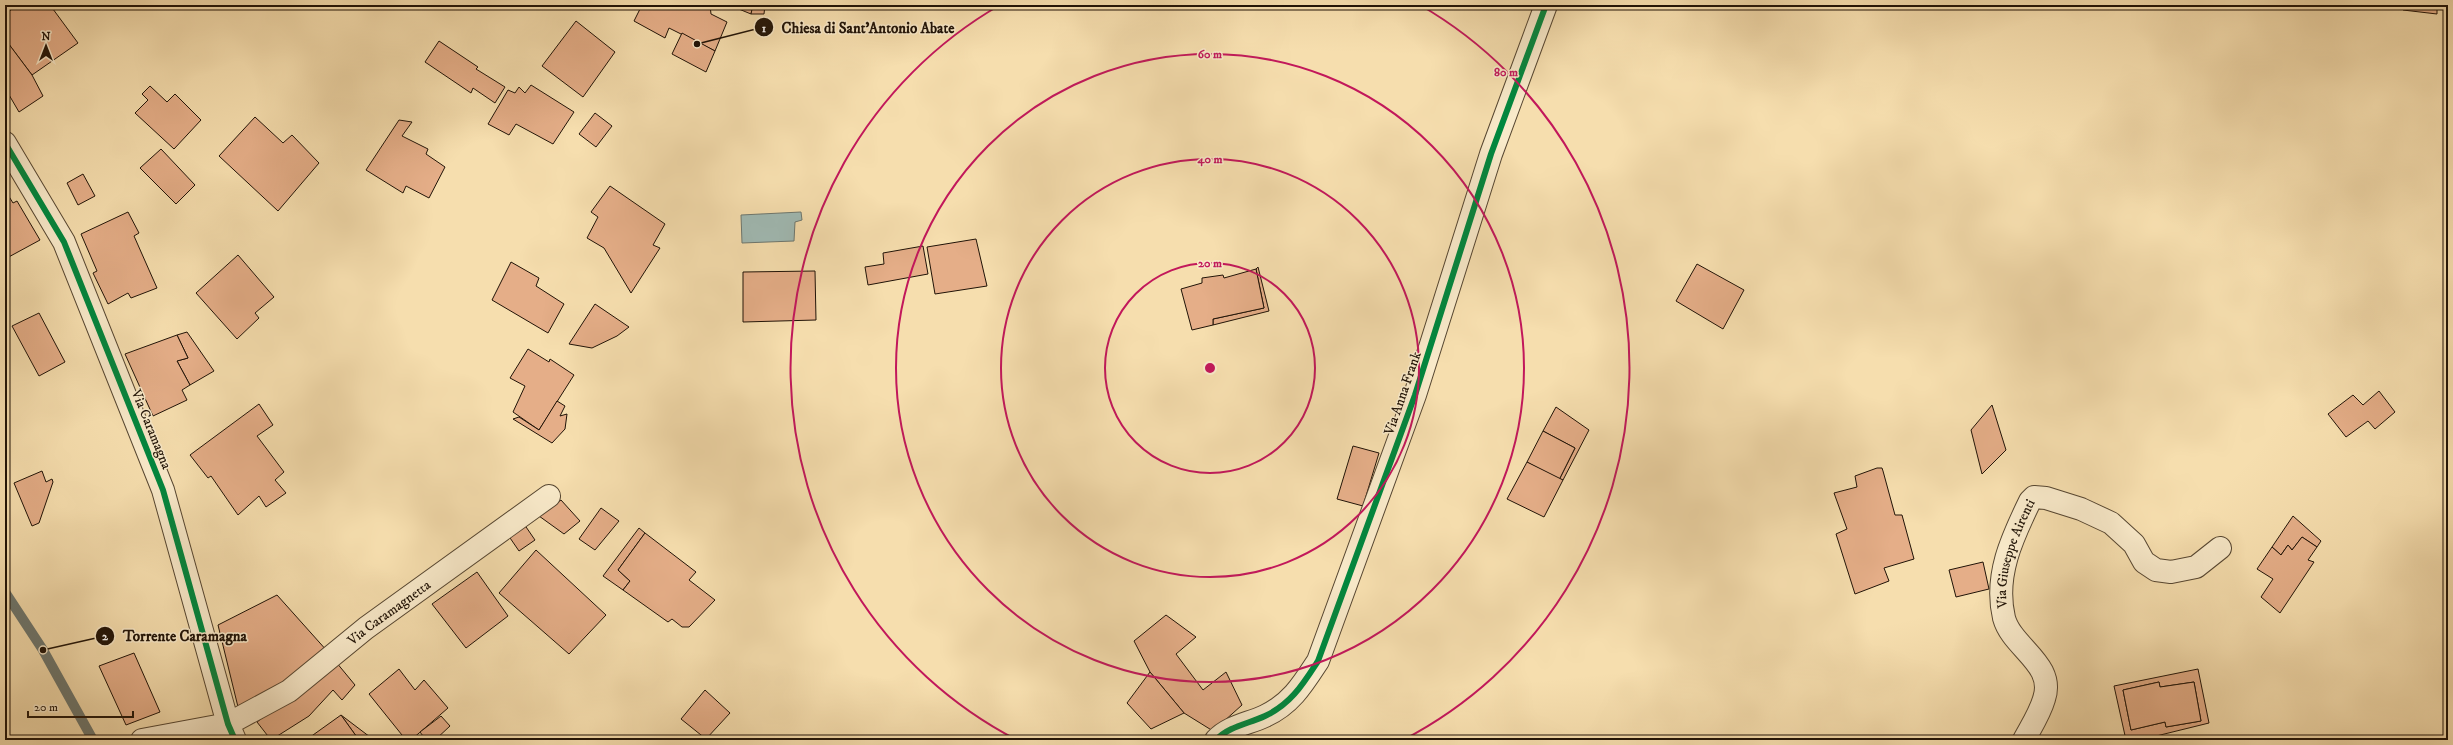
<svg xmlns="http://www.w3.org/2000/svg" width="2453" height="745" font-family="'IM FELL DW Pica',serif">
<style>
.water{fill:#a0bab4;stroke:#6d776f}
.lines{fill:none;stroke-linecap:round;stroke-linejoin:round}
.stream{stroke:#6d776f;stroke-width:10}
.building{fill:#e5ae88;stroke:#201307;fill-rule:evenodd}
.minor-casing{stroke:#564631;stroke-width:24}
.minor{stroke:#f9eaca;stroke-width:22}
.cycleway-casing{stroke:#f9eaca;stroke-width:8}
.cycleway{stroke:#00873e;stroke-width:6}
.ring{fill:none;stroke:#c2185b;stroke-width:2}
.labels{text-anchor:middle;stroke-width:3;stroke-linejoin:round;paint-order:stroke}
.street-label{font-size:14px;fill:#201307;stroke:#f9eaca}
.centre{fill:#c2185b;stroke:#f9eaca;stroke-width:2}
.ring-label{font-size:12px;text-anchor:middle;font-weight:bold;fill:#c2185b;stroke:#f9eaca;stroke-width:3;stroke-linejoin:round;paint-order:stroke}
.leader{fill:none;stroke:#201307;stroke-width:1.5}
.callout-dot{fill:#201307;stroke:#f9eaca;stroke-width:1.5}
.mark-label{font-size:12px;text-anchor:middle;font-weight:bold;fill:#fff}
.callout-label{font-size:15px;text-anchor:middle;font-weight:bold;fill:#201307;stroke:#f9eaca;stroke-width:3;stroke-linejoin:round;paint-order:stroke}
</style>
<rect width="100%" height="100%" fill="#f6deae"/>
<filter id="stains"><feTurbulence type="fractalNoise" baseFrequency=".005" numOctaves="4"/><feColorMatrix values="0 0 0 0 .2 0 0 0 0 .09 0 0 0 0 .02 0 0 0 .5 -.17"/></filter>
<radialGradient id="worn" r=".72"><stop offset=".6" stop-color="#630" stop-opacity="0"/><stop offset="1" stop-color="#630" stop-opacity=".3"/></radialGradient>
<polygon class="water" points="801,212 802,220 795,222 794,241 742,243 741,215"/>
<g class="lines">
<polyline class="stream" points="5,592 43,650 93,740"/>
</g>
<g class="building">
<polygon points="8,5 50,5 78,43 32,75 5,39 5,14 11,10"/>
<polygon points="642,5 710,5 711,14 727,22 715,51 669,28 665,38 634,21"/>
<polygon points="753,5 751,14 729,5"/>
<polygon points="753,5 765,5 764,14 751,14"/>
<polygon points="2403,5 2437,5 2437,14 2403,10"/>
<polygon points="576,21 615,52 583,97 542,66"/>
<polygon points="682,33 715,51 706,72 672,54"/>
<polygon points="5,39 32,75 43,96 19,112 5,88"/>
<polygon points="439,41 478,67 476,69 505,87 495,103 473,88 471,93 425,62"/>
<polygon points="531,85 574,112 553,144 516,124 509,135 488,124 508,90 515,93 519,87 525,93"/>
<polygon points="150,86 167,102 175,94 201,120 174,149 135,113 148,100 142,94"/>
<polygon points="595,113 612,126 596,147 579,134"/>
<polygon points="255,117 283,143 292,135 319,163 278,211 219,156"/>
<polygon points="399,120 412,122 402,136 428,149 426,154 445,167 429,198 406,186 403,193 366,170"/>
<polygon points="161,149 195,185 176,204 140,168"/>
<polygon points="83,174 95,196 78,205 67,183"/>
<polygon points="610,186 665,224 653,245 660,248 631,293 604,248 587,238 598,217 591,212"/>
<polygon points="5,190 13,203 17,201 40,240 5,259"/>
<polygon points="128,212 139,233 134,236 157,288 131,298 128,293 108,304 93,273 97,271 81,234"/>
<polygon points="976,239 987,286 935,294 927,247"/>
<polygon points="923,246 928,274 868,285 865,267 884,264 883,253"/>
<polygon points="238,255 274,297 255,313 259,318 237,339 196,293"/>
<polygon points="511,262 539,278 536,286 564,304 548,333 492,300"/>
<polygon points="1697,264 1744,290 1723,329 1676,301"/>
<polygon points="1258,267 1269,311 1213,325 1213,319 1264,308 1256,269"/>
<polygon points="1256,269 1264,308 1213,319 1213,325 1192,330 1181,289 1202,283 1202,278 1223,275 1224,278"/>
<polygon points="815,271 816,320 743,322 743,272"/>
<polygon points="595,304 629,327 617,336 592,348 569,344"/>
<polygon points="39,313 65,362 39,376 12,326"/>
<polygon points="187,332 214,371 190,385 177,361 188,358 177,335"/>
<polygon points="177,335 188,358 177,361 190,385 182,390 187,400 153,416 125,354"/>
<polygon points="528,349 549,362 550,359 574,375 539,430 513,412 525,386 510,378"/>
<polygon points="2379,391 2395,412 2375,429 2368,421 2346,437 2328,414 2353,395 2363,405"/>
<polygon points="557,401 565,406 560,416 567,414 565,429 552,443 513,419 519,417 539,430"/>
<polygon points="259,404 273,425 257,436 284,472 275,480 286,493 266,507 259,496 238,515 211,476 208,478 190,455"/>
<polygon points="1992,405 2006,450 1982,474 1971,430"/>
<polygon points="1556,407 1589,430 1563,480 1559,480 1575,448 1543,431"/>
<polygon points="1543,431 1575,448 1559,480 1527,462"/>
<polygon points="1353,446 1379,453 1363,506 1337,499"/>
<polygon points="1527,462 1563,480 1544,517 1507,499"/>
<polygon points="1877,468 1882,468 1883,471 1895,515 1902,515 1914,559 1884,568 1889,581 1855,594 1836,534 1847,529 1834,493 1857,487 1855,476"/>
<polygon points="42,471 46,482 52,479 53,482 39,523 32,526 14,483"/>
<polygon points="561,500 580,521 564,534 539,516"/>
<polygon points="601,508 619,521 595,550 579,539"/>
<polygon points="2293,516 2321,541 2317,547 2302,537 2292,550 2288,545 2281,555 2272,547"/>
<polygon points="524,524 535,540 519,551 508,535"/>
<polygon points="639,528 645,533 618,570 630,581 623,590 603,576"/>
<polygon points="645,533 696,572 689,580 715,600 689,627 682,627 672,619 668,622 623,590 630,581 618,570"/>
<polygon points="2302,537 2317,547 2308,560 2314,562 2280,613 2261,597 2273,579 2257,569 2272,547 2281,555 2288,545 2292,550"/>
<polygon points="536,550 606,615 569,654 499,593"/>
<polygon points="1983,562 1989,589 1956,597 1949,570"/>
<polygon points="477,572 508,616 466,648 432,604"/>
<polygon points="277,595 328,652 296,679 239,711 218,625"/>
<polygon points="1166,615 1196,637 1176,654 1203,690 1226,672 1242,705 1213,731 1184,713 1150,672 1134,641"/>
<polygon points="134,653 160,712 126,725 99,666"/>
<polygon points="336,662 355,685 342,700 333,690 309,716 271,740 257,722"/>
<polygon points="399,669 415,690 424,680 448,708 411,740 406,740 369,694"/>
<path d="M2198,669l11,54 -69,17h-14l-12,-54zM2159,682l1,5 34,-5 7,39 -35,6 -1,-5 -34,8 -8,-40z"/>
<polygon points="1150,672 1184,713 1151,729 1127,703"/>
<polygon points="2159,682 2160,687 2194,682 2201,721 2166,727 2165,722 2131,730 2123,690"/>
<polygon points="705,690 730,713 706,739 681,719"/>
<polygon points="341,715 374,740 359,740"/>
<polygon points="341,715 359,740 306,740"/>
<polygon points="441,716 450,726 435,740 426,740 420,732"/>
</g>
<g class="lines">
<defs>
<g id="minor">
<polyline points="5,143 64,242 163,490 228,724 235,740"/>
<path id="s1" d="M142,740l86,-16 61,-33 77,-63 183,-132"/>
<path d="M1216,740c13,-14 32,-16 49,-24 26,-12 38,-32 53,-55l97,-266 76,-241 55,-149"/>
<path id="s2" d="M2024,740c7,-13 16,-27 20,-41 12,-35 -32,-51 -40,-81 -10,-42 8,-80 26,-117l4,-4 12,1 35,11 30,14 23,21 10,18 12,8 15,2 25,-5 24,-19"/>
</g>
</defs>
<use href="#minor" class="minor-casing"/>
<use href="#minor" class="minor"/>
<defs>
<g id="cycleway">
<polyline points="5,143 64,242 163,490 228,724 235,740"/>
<path d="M1216,740c13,-14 32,-16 49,-24 26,-12 38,-32 53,-55l97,-266 76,-241 55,-149"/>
</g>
</defs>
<use href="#cycleway" class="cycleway-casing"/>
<use href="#cycleway" class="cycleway"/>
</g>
<g class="ring">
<circle cx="1210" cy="368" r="105"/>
<circle cx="1210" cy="368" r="209"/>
<circle cx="1210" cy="368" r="314"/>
<path d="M1017 740A419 419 0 0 1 1000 5M1420 5A419 419 0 0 1 1403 740"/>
</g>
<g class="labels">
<g class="street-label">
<text transform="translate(1402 393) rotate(-71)" y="5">Via Anna Frank</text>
<text transform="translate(152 429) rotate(68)" y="5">Via Caramagna</text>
<text dy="5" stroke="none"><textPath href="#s2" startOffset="207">Via Giuseppe Airenti</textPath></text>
<text dy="5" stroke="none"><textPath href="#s1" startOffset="284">Via Caramagnetta</textPath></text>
</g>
</g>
<circle cx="1210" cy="368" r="6" class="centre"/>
<g class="ring-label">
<text x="1210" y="58">60 m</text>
<text x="1506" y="76">80 m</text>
<text x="1210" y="163">40 m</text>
<text x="1210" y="267">20 m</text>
</g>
<path class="leader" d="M697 44L764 27M43 650L105 636"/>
<g class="callout-dot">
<circle cx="697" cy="44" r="4"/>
<circle cx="43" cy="650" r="4"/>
<circle cx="764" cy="27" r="10"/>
<circle cx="105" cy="636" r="10"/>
</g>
<g class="mark-label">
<text x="764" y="32">1</text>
<text x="105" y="640">2</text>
</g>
<g class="callout-label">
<text x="868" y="33">Chiesa di Sant'Antonio Abate</text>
<text x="185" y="641">Torrente Caramagna</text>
</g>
<rect width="2453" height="745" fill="none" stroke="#f6deae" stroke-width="20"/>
<rect x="6" y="6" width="2441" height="733" fill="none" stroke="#201307" stroke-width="2"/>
<rect x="10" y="10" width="2433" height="725" fill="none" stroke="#201307"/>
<g transform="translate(46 46)" stroke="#f9eaca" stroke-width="3" paint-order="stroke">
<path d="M0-3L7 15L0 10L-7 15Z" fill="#201307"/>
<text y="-6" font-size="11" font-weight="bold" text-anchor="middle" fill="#201307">N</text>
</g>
<path d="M28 711v6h105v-6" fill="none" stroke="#201307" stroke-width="2"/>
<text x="34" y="711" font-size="12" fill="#201307" stroke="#f9eaca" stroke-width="3" paint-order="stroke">20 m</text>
<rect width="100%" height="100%" filter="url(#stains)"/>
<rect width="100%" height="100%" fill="url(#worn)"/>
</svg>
